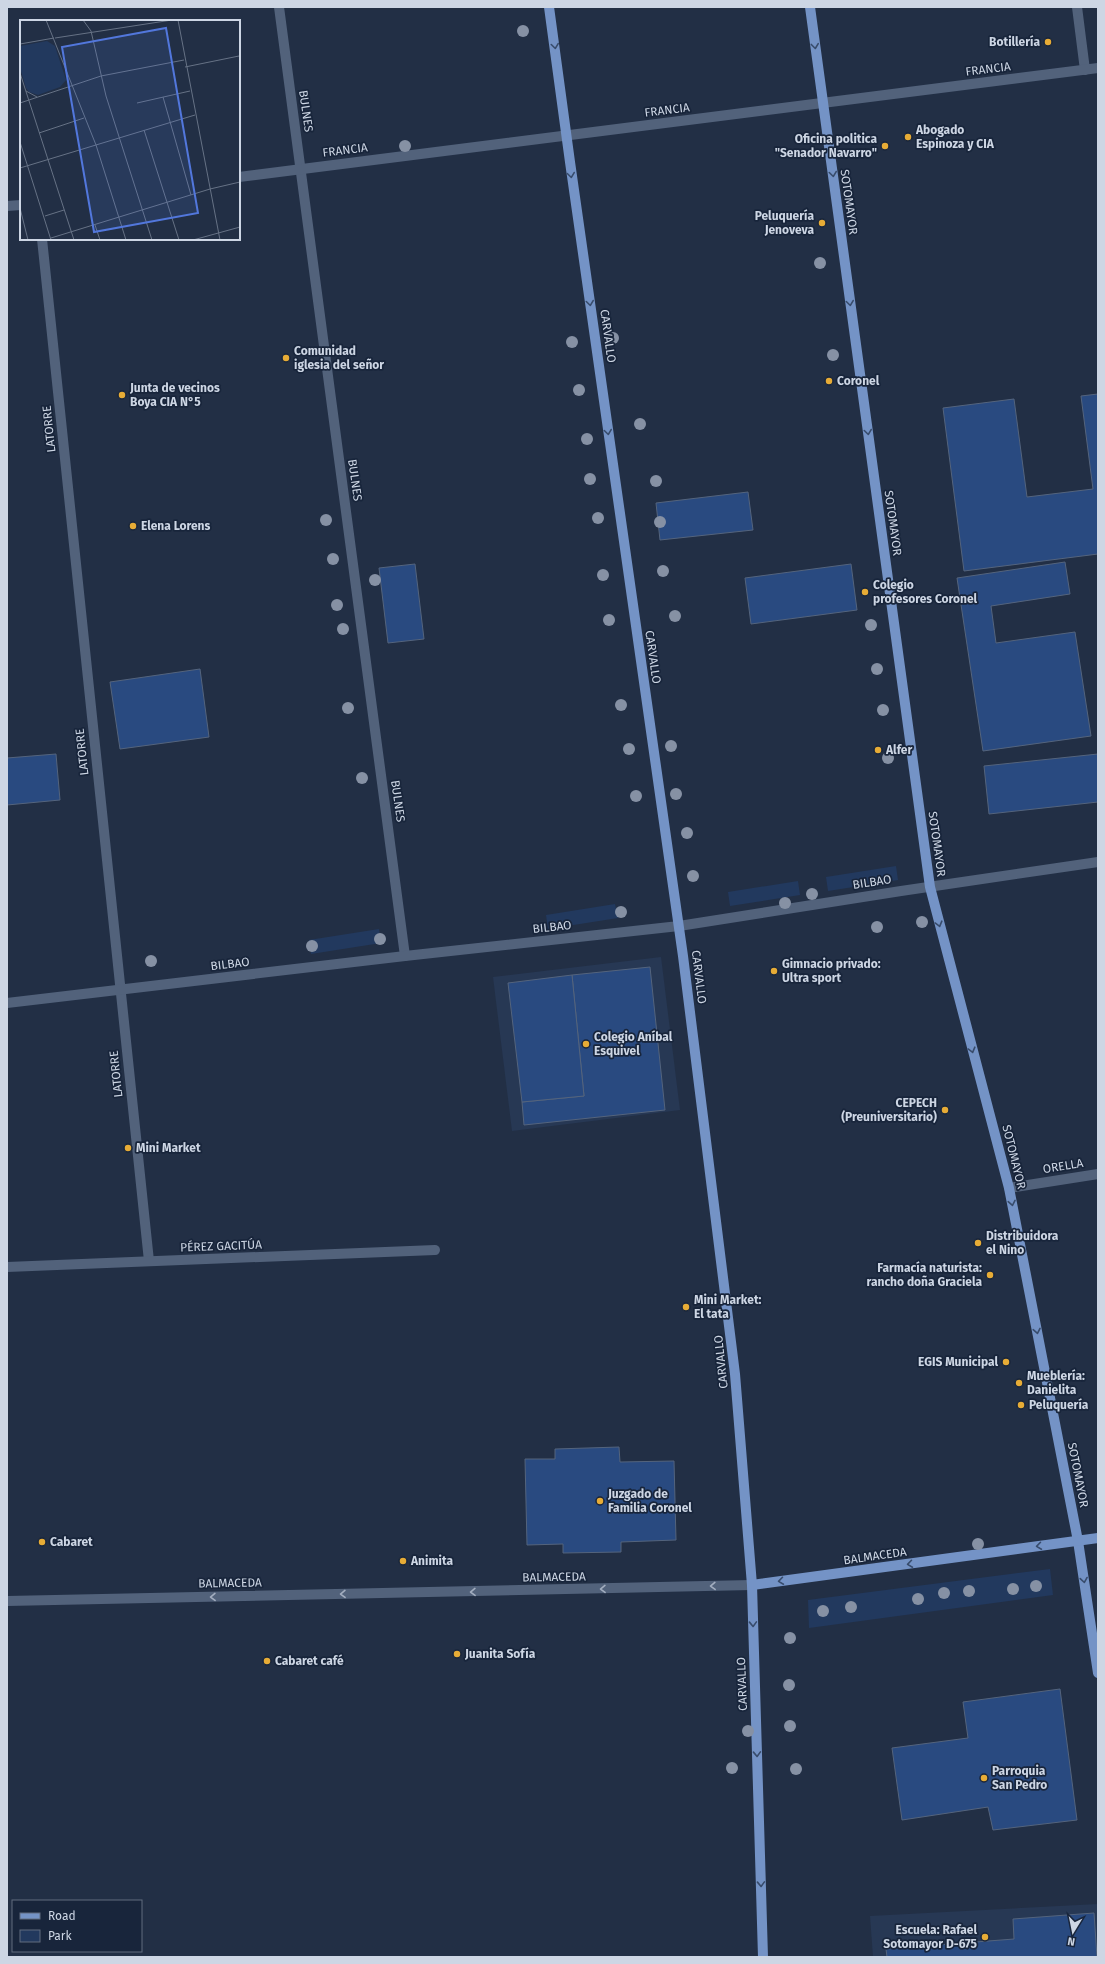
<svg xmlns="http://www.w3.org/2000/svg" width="1105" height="1964" font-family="'Fira Sans',sans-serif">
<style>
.built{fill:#273854}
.green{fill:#22395e}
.building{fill:#294a80;stroke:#54647d}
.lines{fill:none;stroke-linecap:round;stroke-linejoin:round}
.minor{stroke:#52627b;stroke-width:10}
.major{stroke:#7493c6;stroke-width:10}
.tree{fill:#8691a4}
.oneway{stroke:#384c6c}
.oneway2{stroke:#a2adbf}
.poi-dot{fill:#e7ac36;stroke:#18253b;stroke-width:1.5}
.labels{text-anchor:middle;stroke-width:3.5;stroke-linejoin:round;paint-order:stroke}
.poi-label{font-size:12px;font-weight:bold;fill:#cdd6e4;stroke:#18253b;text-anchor:start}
.street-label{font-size:12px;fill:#cdd6e4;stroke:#18253b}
.inset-road{fill:none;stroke:#667285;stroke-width:1}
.view{fill:#5277dc;fill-opacity:0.15;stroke:#5277dc;stroke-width:2}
.inset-edge{fill:none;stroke:#cdd6e4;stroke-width:2}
</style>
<rect width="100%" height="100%" fill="#222f45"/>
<g class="built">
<polygon points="661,957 680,1110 512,1131 493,977"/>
<polygon points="1098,1904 1098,1957 873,1957 870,1916"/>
</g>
<g class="green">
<polygon points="896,866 898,880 828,891 826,877"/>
<polygon points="798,881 800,895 730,906 728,892"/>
<polygon points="615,904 618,918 548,929 546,915"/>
<polygon points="379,929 381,943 311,954 309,940"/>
<polygon points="1050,1569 1053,1595 809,1628 808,1600"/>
</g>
<g class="building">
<polygon points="1098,394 1098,554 964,571 943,408 1014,399 1027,497 1093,489 1081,396"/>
<polygon points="748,492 753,530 660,540 656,503"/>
<polygon points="1065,562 1070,594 991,606 996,643 1075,632 1091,736 983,751 957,578"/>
<polygon points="415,564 424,639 388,643 379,568"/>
<polygon points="851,564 857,610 751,624 745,578"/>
<polygon points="200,669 209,737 120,749 110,682"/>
<polygon points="56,754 60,800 7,805 7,758"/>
<polygon points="1098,754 1098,802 989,814 984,766"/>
<polygon points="650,967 665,1110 524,1125 522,1102 584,1096 572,975"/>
<polygon points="572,975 584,1096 522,1102 508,983"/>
<polygon points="619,1447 620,1462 674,1461 676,1540 621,1542 621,1552 563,1553 563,1544 527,1545 525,1459 555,1459 555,1449"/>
<polygon points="1060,1689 1077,1820 993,1830 988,1807 902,1820 892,1748 968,1738 963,1702"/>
<polygon points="1094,1913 1097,1957 887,1957 886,1949 1014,1939 1013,1919"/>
</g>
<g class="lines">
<g class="minor">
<polyline points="279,7 405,956"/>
<polyline points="1077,7 1085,70"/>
<polyline points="239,177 1098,68"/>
<polyline points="7,206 21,205"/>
<polyline points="42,239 149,1261"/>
<polyline points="7,1003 405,956 679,926 901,891 1098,862"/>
<polyline points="1009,1188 1098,1174"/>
<polyline points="7,1267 435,1250"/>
<polyline points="7,1601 752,1585"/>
</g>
<g class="major">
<polyline points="549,7 570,162 683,956 735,1374 752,1585 763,1957"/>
<polyline points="810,7 930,887 1009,1188 1078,1541 1098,1673"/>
<polyline points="752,1585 1098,1538"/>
</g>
</g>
<g class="tree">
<circle cx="523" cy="31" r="6"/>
<circle cx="405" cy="146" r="6"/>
<circle cx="820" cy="263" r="6"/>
<circle cx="613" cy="338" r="6"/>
<circle cx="572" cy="342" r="6"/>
<circle cx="833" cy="355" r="6"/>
<circle cx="579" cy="390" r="6"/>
<circle cx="640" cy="424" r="6"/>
<circle cx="587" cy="439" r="6"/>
<circle cx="590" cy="479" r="6"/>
<circle cx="656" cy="481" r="6"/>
<circle cx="598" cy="518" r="6"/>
<circle cx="326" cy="520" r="6"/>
<circle cx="660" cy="522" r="6"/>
<circle cx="333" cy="559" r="6"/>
<circle cx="663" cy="571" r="6"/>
<circle cx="603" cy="575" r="6"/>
<circle cx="375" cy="580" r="6"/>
<circle cx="337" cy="605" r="6"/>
<circle cx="675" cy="616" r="6"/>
<circle cx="609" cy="620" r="6"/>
<circle cx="871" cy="625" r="6"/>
<circle cx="343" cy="629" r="6"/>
<circle cx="877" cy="669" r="6"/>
<circle cx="621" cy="705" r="6"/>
<circle cx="348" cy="708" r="6"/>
<circle cx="883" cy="710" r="6"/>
<circle cx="671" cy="746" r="6"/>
<circle cx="629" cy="749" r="6"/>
<circle cx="888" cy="758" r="6"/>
<circle cx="362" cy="778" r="6"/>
<circle cx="676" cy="794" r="6"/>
<circle cx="636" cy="796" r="6"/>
<circle cx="687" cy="833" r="6"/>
<circle cx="693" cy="876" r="6"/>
<circle cx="812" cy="894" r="6"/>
<circle cx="785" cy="903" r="6"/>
<circle cx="621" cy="912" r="6"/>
<circle cx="922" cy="922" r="6"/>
<circle cx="877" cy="927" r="6"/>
<circle cx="380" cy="939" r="6"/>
<circle cx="312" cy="946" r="6"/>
<circle cx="151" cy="961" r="6"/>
<circle cx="978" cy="1544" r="6"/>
<circle cx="1036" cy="1586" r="6"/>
<circle cx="1013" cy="1589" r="6"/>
<circle cx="969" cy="1591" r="6"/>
<circle cx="944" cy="1593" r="6"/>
<circle cx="918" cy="1599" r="6"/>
<circle cx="851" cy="1607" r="6"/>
<circle cx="823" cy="1611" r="6"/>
<circle cx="790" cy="1638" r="6"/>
<circle cx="789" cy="1685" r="6"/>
<circle cx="790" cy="1726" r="6"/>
<circle cx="748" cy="1731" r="6"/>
<circle cx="732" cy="1768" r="6"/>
<circle cx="796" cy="1769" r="6"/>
</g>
<defs><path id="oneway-chevron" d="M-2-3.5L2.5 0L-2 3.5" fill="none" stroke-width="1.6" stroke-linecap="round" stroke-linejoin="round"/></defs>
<g class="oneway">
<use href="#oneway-chevron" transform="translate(555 46) rotate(82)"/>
<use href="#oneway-chevron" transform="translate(815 46) rotate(83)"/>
<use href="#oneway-chevron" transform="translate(833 174) rotate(82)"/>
<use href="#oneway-chevron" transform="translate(571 175) rotate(82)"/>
<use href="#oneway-chevron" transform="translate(590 303) rotate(82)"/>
<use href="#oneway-chevron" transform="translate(850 303) rotate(82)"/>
<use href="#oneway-chevron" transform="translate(608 432) rotate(82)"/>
<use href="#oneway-chevron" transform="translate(868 432) rotate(82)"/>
<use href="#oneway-chevron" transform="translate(939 924) rotate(75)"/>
<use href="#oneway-chevron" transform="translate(972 1050) rotate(75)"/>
<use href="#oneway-chevron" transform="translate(1012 1203) rotate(79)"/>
<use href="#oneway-chevron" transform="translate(1037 1331) rotate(79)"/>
<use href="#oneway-chevron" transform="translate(1039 1546) rotate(172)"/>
<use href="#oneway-chevron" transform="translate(910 1564) rotate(172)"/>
<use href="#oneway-chevron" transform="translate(1084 1580) rotate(81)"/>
<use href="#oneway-chevron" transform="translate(781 1581) rotate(172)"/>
<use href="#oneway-chevron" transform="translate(753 1624) rotate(88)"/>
<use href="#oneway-chevron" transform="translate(757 1754) rotate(88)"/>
<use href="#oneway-chevron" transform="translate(761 1884) rotate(88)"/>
</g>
<g class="oneway2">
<use href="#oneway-chevron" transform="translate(713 1586) rotate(178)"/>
<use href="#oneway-chevron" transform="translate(603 1589) rotate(179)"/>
<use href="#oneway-chevron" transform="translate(473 1592) rotate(179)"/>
<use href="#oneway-chevron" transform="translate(343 1594) rotate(179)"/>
<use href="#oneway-chevron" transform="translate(213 1597) rotate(179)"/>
</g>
<g class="poi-dot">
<circle cx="1048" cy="42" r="4"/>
<circle cx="908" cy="137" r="4"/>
<circle cx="885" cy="146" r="4"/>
<circle cx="822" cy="223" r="4"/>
<circle cx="286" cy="358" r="4"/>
<circle cx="829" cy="381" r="4"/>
<circle cx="122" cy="395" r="4"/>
<circle cx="133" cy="526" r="4"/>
<circle cx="865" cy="592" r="4"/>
<circle cx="878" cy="750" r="4"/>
<circle cx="774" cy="971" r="4"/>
<circle cx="586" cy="1044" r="4"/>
<circle cx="945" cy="1110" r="4"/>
<circle cx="128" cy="1148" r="4"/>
<circle cx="978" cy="1243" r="4"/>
<circle cx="990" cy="1275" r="4"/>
<circle cx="686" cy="1307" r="4"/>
<circle cx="1006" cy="1362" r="4"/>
<circle cx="1019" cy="1383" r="4"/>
<circle cx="1021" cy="1405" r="4"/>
<circle cx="600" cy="1501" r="4"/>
<circle cx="42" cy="1542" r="4"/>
<circle cx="403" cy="1561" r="4"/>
<circle cx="457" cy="1654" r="4"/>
<circle cx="267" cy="1661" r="4"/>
<circle cx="984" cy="1778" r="4"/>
<circle cx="985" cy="1937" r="4"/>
</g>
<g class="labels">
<g class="poi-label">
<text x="1040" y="46" text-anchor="end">Botillería</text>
<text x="916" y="134">Abogado<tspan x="916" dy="14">Espinoza y CIA</tspan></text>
<text x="877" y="143" text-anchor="end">Oficina politica<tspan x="877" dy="14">"Senador Navarro"</tspan></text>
<text x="814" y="220" text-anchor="end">Peluquería<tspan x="814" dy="14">Jenoveva</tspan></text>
<text x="294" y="355">Comunidad<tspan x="294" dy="14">iglesia del señor</tspan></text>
<text x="837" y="385">Coronel</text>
<text x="130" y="392">Junta de vecinos<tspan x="130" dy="14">Boya CIA N°5</tspan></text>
<text x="141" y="530">Elena Lorens</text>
<text x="873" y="589">Colegio<tspan x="873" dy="14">profesores Coronel</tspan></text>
<text x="886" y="754">Alfer</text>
<text x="782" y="968">Gimnacio privado:<tspan x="782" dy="14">Ultra sport</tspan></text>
<text x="594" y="1041">Colegio Aníbal<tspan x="594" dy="14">Esquivel</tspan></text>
<text x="937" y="1107" text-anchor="end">CEPECH<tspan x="937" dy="14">(Preuniversitario)</tspan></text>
<text x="136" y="1152">Mini Market</text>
<text x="986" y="1240">Distribuidora<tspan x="986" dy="14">el Nino</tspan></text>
<text x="982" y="1272" text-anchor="end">Farmacía naturista:<tspan x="982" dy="14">rancho doña Graciela</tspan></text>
<text x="694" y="1304">Mini Market:<tspan x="694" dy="14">El tata</tspan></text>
<text x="998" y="1366" text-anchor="end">EGIS Municipal</text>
<text x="1027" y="1380">Mueblería:<tspan x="1027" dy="14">Danielita</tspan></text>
<text x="1029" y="1409">Peluquería</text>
<text x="608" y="1498">Juzgado de<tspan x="608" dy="14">Familia Coronel</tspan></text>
<text x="50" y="1546">Cabaret</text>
<text x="411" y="1565">Animita</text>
<text x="465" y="1658">Juanita Sofía</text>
<text x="275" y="1665">Cabaret café</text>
<text x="992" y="1775">Parroquia<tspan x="992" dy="14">San Pedro</tspan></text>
<text x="977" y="1934" text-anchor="end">Escuela: Rafael<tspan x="977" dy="14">Sotomayor D-675</tspan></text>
</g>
<g class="street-label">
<text transform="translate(988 69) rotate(-7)" y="4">FRANCIA</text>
<text transform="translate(667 110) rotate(-7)" y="4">FRANCIA</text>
<text transform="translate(306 111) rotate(82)" y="4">BULNES</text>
<text transform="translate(345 150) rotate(-7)" y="4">FRANCIA</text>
<text transform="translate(849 202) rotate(82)" y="4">SOTOMAYOR</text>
<text transform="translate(608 336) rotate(82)" y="4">CARVALLO</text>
<text transform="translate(49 429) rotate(-96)" y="4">LATORRE</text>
<text transform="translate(355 480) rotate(82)" y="4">BULNES</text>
<text transform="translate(893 523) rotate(82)" y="4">SOTOMAYOR</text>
<text transform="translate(653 657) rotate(82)" y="4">CARVALLO</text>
<text transform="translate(82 752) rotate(-96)" y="4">LATORRE</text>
<text transform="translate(398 801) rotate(82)" y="4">BULNES</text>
<text transform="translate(937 844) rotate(82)" y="4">SOTOMAYOR</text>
<text transform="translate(872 882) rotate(-9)" y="4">BILBAO</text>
<text transform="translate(552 927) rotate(-6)" y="4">BILBAO</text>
<text transform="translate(230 964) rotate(-7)" y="4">BILBAO</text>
<text transform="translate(699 977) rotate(83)" y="4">CARVALLO</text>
<text transform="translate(116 1074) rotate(-96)" y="4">LATORRE</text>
<text transform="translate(1014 1157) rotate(76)" y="4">SOTOMAYOR</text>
<text transform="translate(1063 1166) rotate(-9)" y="4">ORELLA</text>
<text transform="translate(221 1246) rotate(-2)" y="4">PÉREZ GACITÚA</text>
<text transform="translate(721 1362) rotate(-96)" y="4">CARVALLO</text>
<text transform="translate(1078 1475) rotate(79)" y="4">SOTOMAYOR</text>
<text transform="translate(875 1556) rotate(-8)" y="4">BALMACEDA</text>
<text transform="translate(554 1577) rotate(-1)" y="4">BALMACEDA</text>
<text transform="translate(230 1583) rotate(-1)" y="4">BALMACEDA</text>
<text transform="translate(742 1684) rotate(-92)" y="4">CARVALLO</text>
</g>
</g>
<g transform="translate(20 20)">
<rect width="220" height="220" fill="#222f45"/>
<path d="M27,21l8,5 11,34 -6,7 -22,8 -9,-3 -3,-4 -6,-20v-22z" fill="#22395e"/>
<path class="inset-road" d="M26,0l50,125 30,95M63,0l8,11M158,0l42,220M71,11l15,65 46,144M35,18l117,-18M0,24l34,-6M165,47l54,-11M0,53l54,167M81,56l83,-16M6,71l11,6M143,77l28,98M0,83l81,-27M117,83l53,-12M124,110l35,110M19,113l45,-15M0,122l31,98M0,148l175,-53M0,188l8,32M25,196l19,-6M75,205l5,15M31,218l159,-49 30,-7M173,220l47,-13"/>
<path class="view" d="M146,8l32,185 -104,19 -32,-185z"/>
<rect width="220" height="220" class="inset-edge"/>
</g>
<rect width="1105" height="1964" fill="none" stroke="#cdd6e4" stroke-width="16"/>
<rect x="12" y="1900" width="130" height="52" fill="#18253b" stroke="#606c7f"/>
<rect x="20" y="1913" width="20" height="6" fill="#7493c6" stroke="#606c7f"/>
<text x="48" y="1920" font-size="12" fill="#cdd6e4">Road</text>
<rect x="20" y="1930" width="20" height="12" fill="#22395e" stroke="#606c7f"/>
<text x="48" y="1940" font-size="12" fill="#cdd6e4">Park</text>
<g transform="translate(1073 1932) rotate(190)" stroke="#18253b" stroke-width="3" paint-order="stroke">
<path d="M0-3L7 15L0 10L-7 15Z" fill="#cdd6e4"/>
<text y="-6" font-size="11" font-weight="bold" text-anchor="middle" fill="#cdd6e4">N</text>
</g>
</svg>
